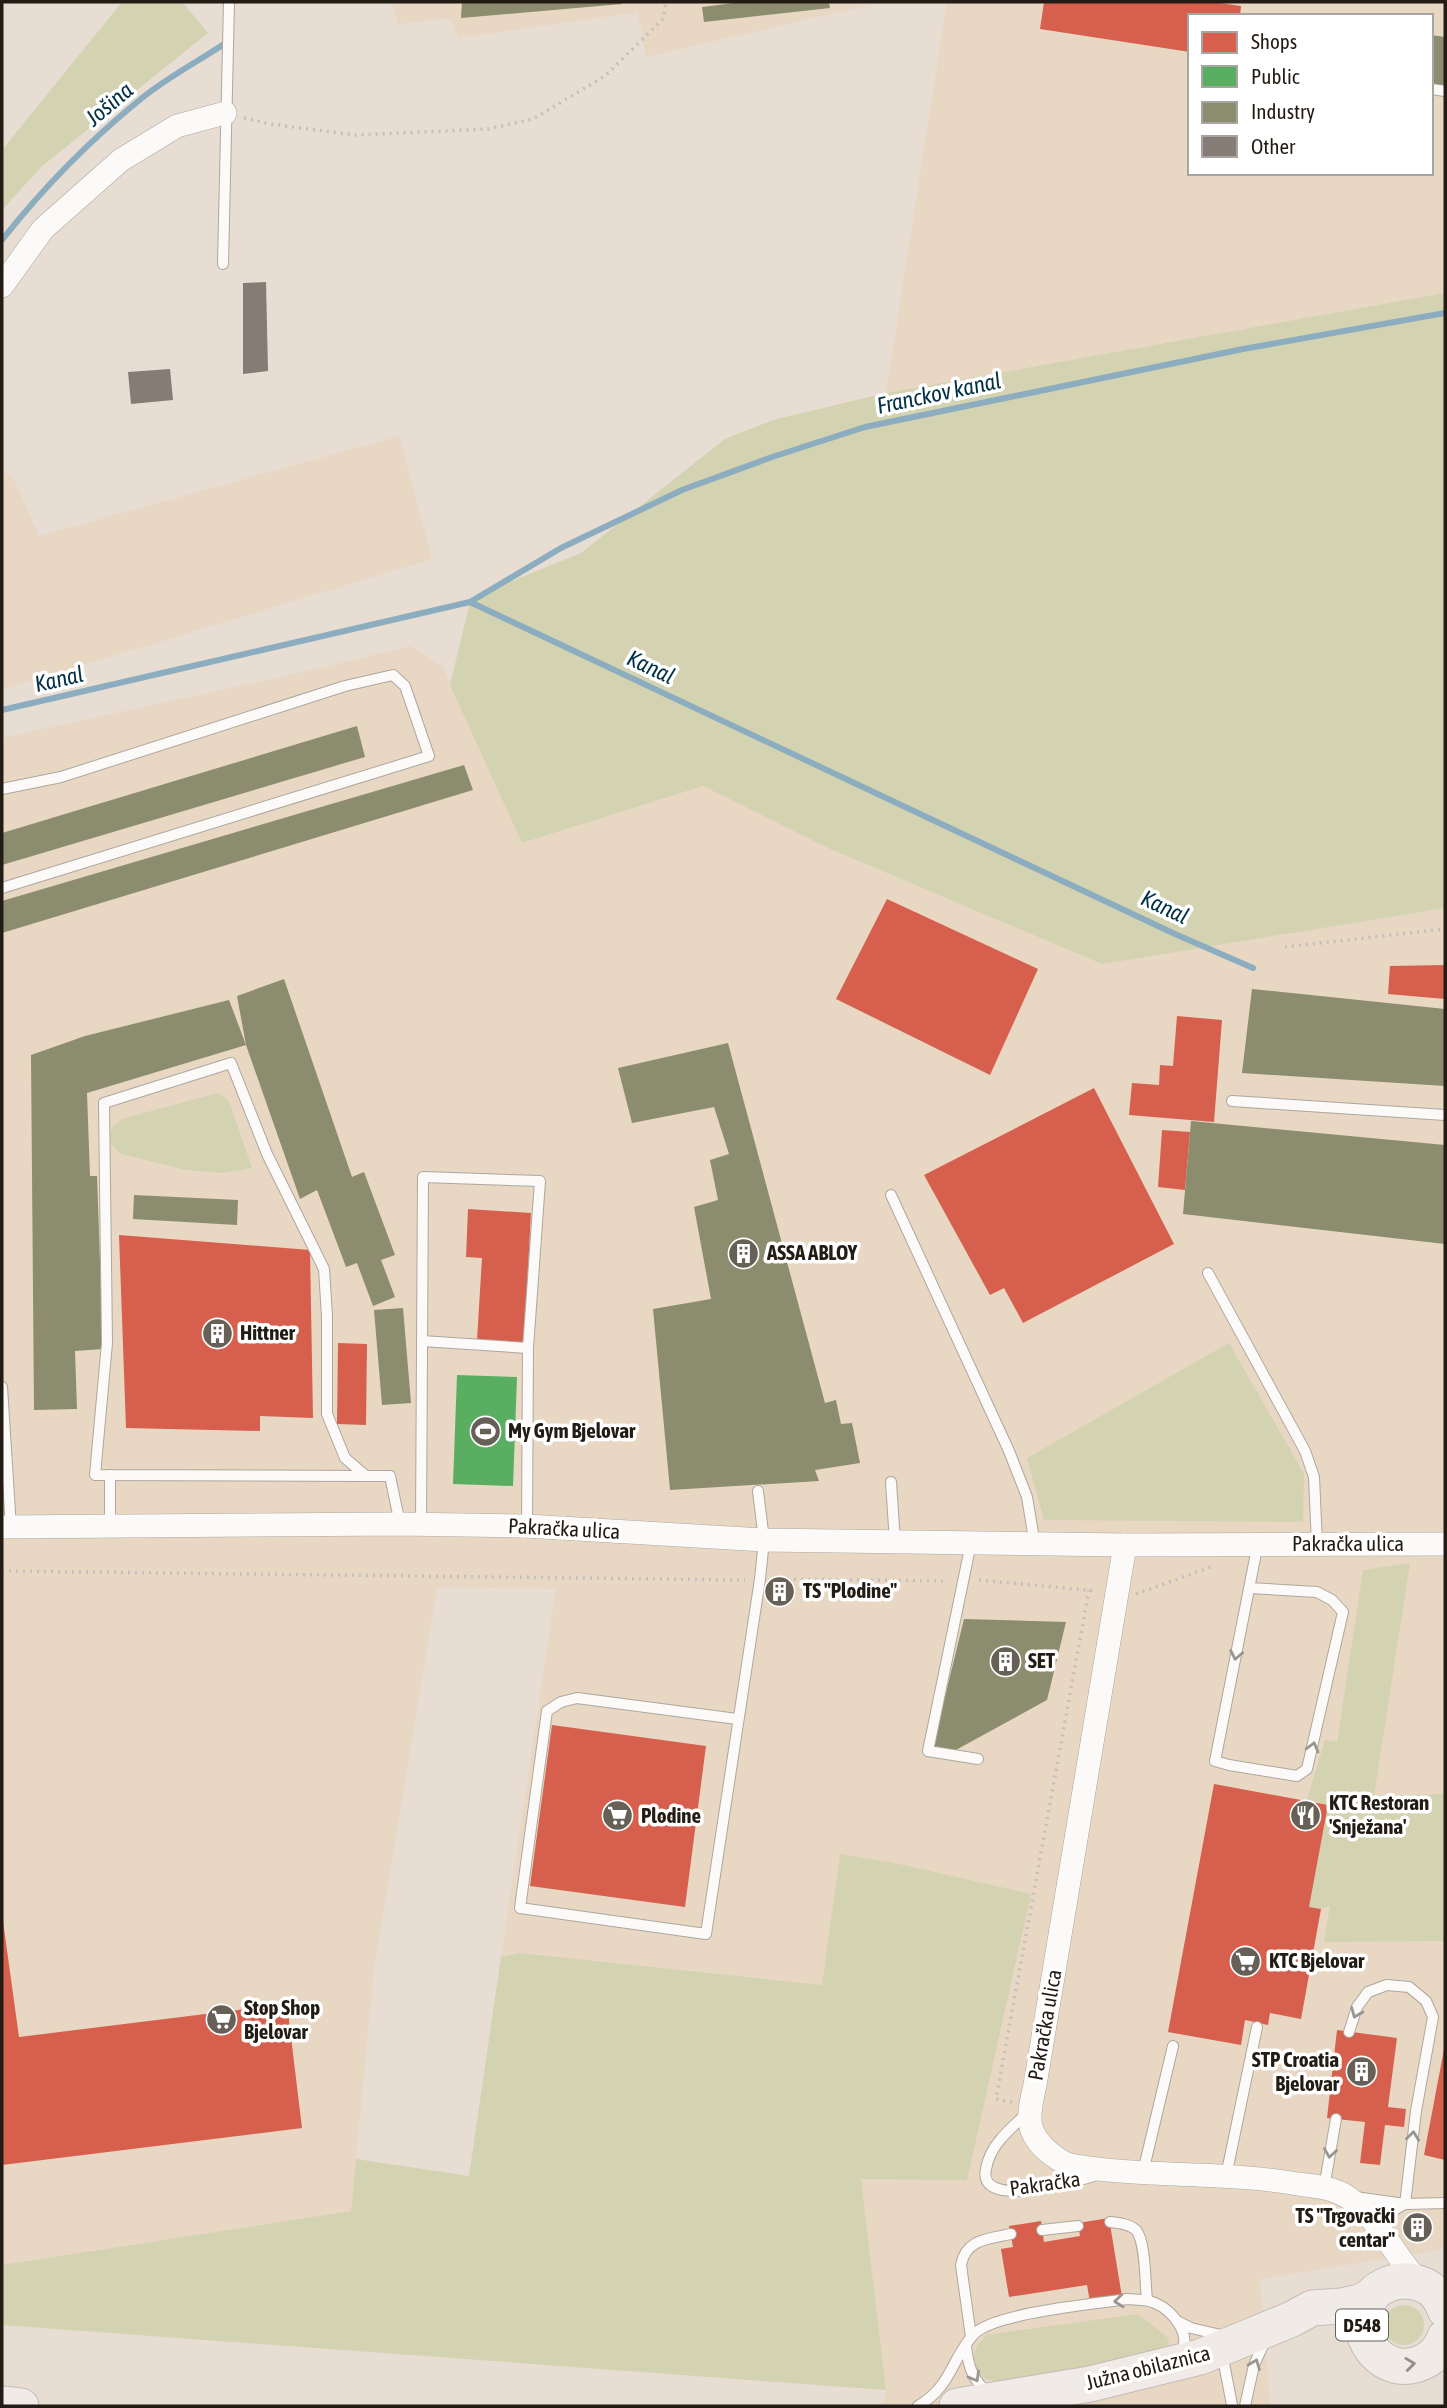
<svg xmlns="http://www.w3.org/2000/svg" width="1447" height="2408" font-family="'Asap Condensed',sans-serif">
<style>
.built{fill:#e8d7c3;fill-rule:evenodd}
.green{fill:#d3d3b2}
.shops{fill:#d6604d}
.public{fill:#5aae61}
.industry{fill:#8c8c6e}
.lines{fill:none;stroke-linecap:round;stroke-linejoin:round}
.stream{stroke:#8badbf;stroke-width:6}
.building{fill:#857d75}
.service-casing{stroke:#aea79e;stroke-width:12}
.minor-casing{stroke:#aea79e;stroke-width:24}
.primary-casing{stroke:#c2bdb7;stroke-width:37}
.path{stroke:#c3bfbb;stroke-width:3.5;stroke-dasharray:2 5;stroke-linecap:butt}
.service{stroke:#fbfaf8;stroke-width:10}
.minor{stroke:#fbfaf8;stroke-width:23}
.primary{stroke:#f0ebe6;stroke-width:35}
.oneway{stroke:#999691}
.oneway2{stroke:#938e88}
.labels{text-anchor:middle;stroke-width:7;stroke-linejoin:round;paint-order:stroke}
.shield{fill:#fff;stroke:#64605a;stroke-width:2}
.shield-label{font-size:19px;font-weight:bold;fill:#221c14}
.poi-label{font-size:21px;font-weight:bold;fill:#221c14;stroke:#fff;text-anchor:start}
.street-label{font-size:21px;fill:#221c14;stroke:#fff}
.water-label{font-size:23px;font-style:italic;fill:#013147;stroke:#fff}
</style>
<rect width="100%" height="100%" fill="#e7ddd2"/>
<g class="built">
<polygon points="392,2 883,2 646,57 638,12 458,38 451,18 398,24"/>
<path d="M947,2h498v291l-559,100zM1190,16h241v157h-241z"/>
<polygon points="399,436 432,559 2,690 2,471 13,477 39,536"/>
<polygon points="410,646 442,666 522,843 703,786 828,848 1102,963 1445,908 1445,2249 1260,2279 1270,2406 883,2406 886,2390 861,2178 822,1985 520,1953 501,1957 556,1589 437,1587 374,1968 351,2211 2,2265 2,738 312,670"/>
</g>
<g class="green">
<polygon points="122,2 182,2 208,33 41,167 2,210 2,150"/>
<polygon points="1445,293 1445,908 1102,964 828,848 703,786 522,843 450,685 470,602 490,590 581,553 725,439 773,420 886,393"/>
<polygon points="217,1093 229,1101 252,1168 224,1173 186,1170 121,1154 109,1142 112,1127 122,1119"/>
<polygon points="1229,1343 1304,1474 1303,1522 1044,1520 1027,1458"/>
<polygon points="1410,1563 1374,1796 1445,1794 1445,1941 1324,1942 1330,1906 1321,1909 1309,1907 1328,1805 1307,1800 1325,1740 1337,1742 1363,1570"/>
<polygon points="840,1854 899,1864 1031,1894 967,2180 861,2179 886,2390 2,2325 2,2265 351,2211 356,2159 469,2176 501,1957 520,1953 822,1985"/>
<circle cx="1404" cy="2325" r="20"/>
<path d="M1138,2314l30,24 1,6 -2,7 -166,31 -15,-3 -9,-6c-5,-19 -4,-23 9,-38z"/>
</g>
<g class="shops">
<polygon points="1044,2 1213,2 1241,6 1240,16 1190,16 1190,52 1040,29"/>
<polygon points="887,899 1038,969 990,1075 836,999"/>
<polygon points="1445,965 1445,999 1388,994 1390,966"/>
<polygon points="1177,1016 1222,1020 1214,1122 1129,1115 1132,1083 1159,1085 1160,1065 1173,1066"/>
<polygon points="1094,1088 1174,1244 1023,1323 1004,1288 990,1295 924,1175"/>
<polygon points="1162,1130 1190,1132 1185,1190 1158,1187"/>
<polygon points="468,1209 531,1213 524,1343 477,1340 482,1258 466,1257"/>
<polygon points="119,1235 310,1250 313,1418 260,1416 260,1431 126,1428"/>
<polygon points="338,1343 367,1344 366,1425 337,1424"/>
<polygon points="774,1585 788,1586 786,1598 773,1596"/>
<polygon points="552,1725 706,1746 685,1907 530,1886"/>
<polygon points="1214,1784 1328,1805 1309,1907 1321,1909 1301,2019 1270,2013 1268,2025 1245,2020 1241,2045 1168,2032"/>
<polygon points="2,1914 19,2037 287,2004 302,2128 2,2165"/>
<polygon points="1337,2030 1397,2038 1388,2107 1406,2109 1404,2127 1385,2125 1380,2165 1360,2163 1365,2122 1327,2118"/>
<polygon points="1444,2049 1445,2049 1445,2160 1424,2155"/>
<polygon points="1109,2218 1122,2297 1090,2302 1087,2285 1009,2297 1001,2249 1013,2247 1009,2226 1041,2221 1044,2242 1080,2236 1078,2223"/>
<polygon points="1424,2220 1428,2230 1412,2236 1408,2226"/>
</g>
<polygon class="public" points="457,1375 517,1377 513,1486 453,1484"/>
<g class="industry">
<polygon points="462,2 622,2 622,4 461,18"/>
<polygon points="742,2 829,2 830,8 704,22 702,7"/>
<polygon points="1431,35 1445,37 1445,90 1431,89"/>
<polygon points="357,726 365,757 2,865 2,833"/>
<polygon points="464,765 473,790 2,933 2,901"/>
<polygon points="284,979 352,1177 364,1172 395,1255 381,1260 395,1297 373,1306 357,1263 346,1267 317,1190 300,1199 246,1045 237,996"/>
<polygon points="1252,989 1445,1009 1445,1086 1242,1073"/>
<polygon points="229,1000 246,1045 87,1093 90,1176 97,1176 103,1349 75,1351 77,1409 34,1410 31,1055 85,1036"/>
<polygon points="728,1043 825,1403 836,1400 841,1424 852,1423 860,1463 815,1470 819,1481 670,1490 653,1309 711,1299 694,1207 718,1200 710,1160 729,1154 714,1107 632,1123 618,1068"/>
<polygon points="1191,1121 1445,1145 1445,1244 1183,1214"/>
<polygon points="134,1195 238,1200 237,1225 133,1219"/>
<polygon points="403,1308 411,1403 382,1405 374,1310"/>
<polygon points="964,1619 1066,1622 1047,1700 954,1751 933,1746"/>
</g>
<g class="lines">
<g class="stream">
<path d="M2,240c41,-52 88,-100 140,-142 26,-21 57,-37 85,-56"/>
<polyline points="470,602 561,548 682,490 772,457 865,427 1243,349 1445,313"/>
<polyline points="2,710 470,602 1175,934 1253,968"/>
</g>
</g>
<g class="building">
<polygon points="266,282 268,371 243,374 243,283"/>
<polygon points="170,369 173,400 131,404 128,372"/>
</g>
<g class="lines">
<defs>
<g id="service">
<polyline points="1431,89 1445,91"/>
<polyline points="223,264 229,2"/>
<polyline points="2,789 61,777 345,686 393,675 405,686 429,756 2,888"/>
<polyline points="1232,1101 1445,1115"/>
<polyline points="891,1195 1009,1451 1027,1497 1035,1545"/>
<polyline points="1208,1273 1305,1451 1314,1477 1317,1544"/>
<polyline points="422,1341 528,1348"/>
<polyline points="2,1387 11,1528"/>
<polyline points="110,1475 110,1528"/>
<polyline points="366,1476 345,1458 327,1414 327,1316 324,1269 267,1154 231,1063 104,1103 107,1343 95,1475 366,1476 390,1476 400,1524"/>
<polyline points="891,1482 895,1542"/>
<polyline points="421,1524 423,1177 540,1181 528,1348 527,1526"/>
<polyline points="971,1543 928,1751 978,1759"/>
<polyline points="1249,1588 1317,1592 1332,1600 1343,1612 1307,1769 1297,1776 1229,1765 1215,1761 1258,1543"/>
<polyline points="737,1719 577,1698 561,1702 547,1711 520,1908 706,1934 760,1579 764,1540 758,1491"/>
<polyline points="1349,2032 1357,2007 1368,1992 1387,1985 1409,1987 1426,2001 1433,2017 1416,2111 1405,2204 1389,2213 1380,2228"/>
<path d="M1027,2113c-9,9 -19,17 -27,27 -7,8 -12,18 -14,29 -10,42 95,12 113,5"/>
<polyline points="1143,2172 1173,2046"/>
<polyline points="1226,2176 1257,2027"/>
<polyline points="1324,2188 1336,2119"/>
<polyline points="1355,2197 1405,2204 1445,2203"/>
<path d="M1110,2222c9,1 19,2 26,8 10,12 9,54 11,70"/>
<polyline points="1042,2230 1078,2226"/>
<polyline points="1177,2321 1191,2328 1225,2336"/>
<path d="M971,2337l-10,-72c5,-26 27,-26 50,-31"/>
<path d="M966,2346c2,20 7,36 24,48"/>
<polyline points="1222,2353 1232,2405"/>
<path d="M918,2406c34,-20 33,-47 56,-72 20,-21 120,-30 153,-35 9,1 19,0 28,4 18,8 37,31 26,50"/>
<polyline points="1245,2406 1254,2365 1266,2339"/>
</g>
<g id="minor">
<polyline points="2,286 43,229 121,160 177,126 225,113"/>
<polyline points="2,1527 400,1524 527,1526 764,1540 1125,1545 1445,1544"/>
<path d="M1125,1545l-90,540c-7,30 -11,48 16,69 6,4 11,9 19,11 75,13 153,6 228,19 17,2 37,4 51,14 31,22 45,58 71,85"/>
</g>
<g id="primary">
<path d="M1445,2310c-4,-12 -12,-22 -24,-26 -13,-5 -25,-4 -37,2 -44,22 -15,91 31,79 15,-4 25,-14 30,-28"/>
<polyline points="2,2404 21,2406"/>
<polyline points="957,2406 1090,2384 1200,2357 1292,2319 1312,2308 1341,2306 1360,2302 1372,2296"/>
</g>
</defs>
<use href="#service" class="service-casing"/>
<use href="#minor" class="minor-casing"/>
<use href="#primary" class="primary-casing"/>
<g class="path">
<polyline points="244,118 270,124 355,135 488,129 533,119 605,76 663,19 666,2"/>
<polyline points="1285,947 1445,929"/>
<polyline points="2,1571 745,1580"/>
<polyline points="773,1579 947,1581"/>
<polyline points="979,1580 1097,1591"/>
<polyline points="1136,1594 1211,1567"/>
<polyline points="1012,2102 996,2099 1089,1590"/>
</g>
<use href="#service" class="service"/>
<use href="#minor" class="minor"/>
<use href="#primary" class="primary"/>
</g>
<defs><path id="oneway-chevron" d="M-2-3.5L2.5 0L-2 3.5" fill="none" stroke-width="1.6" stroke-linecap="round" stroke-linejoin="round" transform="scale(1.75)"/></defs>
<g class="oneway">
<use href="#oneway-chevron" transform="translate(1236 1655) rotate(101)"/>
<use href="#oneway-chevron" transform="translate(1313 1747) rotate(-75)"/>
<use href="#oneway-chevron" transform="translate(1356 2013) rotate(112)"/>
<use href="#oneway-chevron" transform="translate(1413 2136) rotate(-83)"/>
<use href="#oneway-chevron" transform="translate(1330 2153) rotate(99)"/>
<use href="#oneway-chevron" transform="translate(1119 2301) rotate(174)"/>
<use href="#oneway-chevron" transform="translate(1255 2364) rotate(-68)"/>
<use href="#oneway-chevron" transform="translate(975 2377) rotate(60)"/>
</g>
<use class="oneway2" href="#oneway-chevron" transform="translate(1410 2364) rotate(-7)"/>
<defs>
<symbol id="building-disc" viewBox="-11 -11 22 22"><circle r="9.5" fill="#676056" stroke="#fff"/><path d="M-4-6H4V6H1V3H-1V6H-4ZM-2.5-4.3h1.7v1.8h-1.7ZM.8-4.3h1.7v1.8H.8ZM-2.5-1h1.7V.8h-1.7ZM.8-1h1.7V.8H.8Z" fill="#fff"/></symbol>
<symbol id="stadium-disc" viewBox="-11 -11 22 22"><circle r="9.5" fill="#676056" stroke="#fff"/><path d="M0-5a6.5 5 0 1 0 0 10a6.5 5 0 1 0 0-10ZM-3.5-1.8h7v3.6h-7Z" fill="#fff"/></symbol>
<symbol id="restaurant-disc" viewBox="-11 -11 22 22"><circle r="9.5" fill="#676056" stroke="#fff"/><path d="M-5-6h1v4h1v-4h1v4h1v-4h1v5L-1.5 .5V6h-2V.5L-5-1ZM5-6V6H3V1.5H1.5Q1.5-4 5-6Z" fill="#fff"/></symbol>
<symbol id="supermarket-disc" viewBox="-11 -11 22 22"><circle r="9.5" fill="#676056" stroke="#fff"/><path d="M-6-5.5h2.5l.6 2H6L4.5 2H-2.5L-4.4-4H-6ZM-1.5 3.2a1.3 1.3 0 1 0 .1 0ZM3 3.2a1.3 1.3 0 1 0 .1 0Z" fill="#fff"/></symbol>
</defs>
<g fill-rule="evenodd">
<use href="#building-disc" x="726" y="1236" width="35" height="35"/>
<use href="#building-disc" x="200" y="1316" width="35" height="35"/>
<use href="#stadium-disc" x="468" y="1414" width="35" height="35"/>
<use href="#building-disc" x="762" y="1574" width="35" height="35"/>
<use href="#building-disc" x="988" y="1644" width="35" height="35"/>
<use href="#restaurant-disc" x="1288" y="1798" width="35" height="35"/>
<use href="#supermarket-disc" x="600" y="1798" width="35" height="35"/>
<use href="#supermarket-disc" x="1228" y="1944" width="35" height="35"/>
<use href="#supermarket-disc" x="204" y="2002" width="35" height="35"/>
<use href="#building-disc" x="1344" y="2054" width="35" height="35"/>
<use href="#building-disc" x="1400" y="2210" width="35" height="35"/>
</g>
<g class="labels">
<rect class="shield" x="1336" y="2309.5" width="52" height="31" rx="5"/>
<g class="shield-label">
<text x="1362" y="2332">D548</text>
</g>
<g class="poi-label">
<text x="767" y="1260">ASSA ABLOY</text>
<text x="240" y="1340">Hittner</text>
<text x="508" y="1438">My Gym Bjelovar</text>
<text x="803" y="1598">TS "Plodine"</text>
<text x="1028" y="1668">SET</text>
<text x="1329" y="1810">KTC Restoran<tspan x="1329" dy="24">'Snježana'</tspan></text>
<text x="641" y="1823">Plodine</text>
<text x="1269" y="1968">KTC Bjelovar</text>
<text x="244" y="2015">Stop Shop<tspan x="244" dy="24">Bjelovar</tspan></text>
<text x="1339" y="2067" text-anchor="end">STP Croatia<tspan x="1339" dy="24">Bjelovar</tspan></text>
<text x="1395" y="2223" text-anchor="end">TS "Trgovački<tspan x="1395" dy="24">centar"</tspan></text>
</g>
<g class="street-label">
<text transform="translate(564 1529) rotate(3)" y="7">Pakračka ulica</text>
<text x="1348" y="1551">Pakračka ulica</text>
<text transform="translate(1045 2025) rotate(-80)" y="7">Pakračka ulica</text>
<text transform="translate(1045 2184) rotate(-8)" y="7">Pakračka</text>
<text transform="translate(1148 2368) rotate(-14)" y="7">Južna obilaznica</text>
</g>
<g class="water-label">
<text transform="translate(109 104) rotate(-40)" y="8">Jošina</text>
<text transform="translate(939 393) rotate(-12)" y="8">Franckov kanal</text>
<text transform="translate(651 667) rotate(25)" y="8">Kanal</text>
<text transform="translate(59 679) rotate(-13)" y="8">Kanal</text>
<text transform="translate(1165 907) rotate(25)" y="8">Kanal</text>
</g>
</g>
<rect width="1447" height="2408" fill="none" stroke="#221c14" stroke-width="7"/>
<rect x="1188" y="14" width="245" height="161" fill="#ffffff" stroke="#a7a4a1" stroke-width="2"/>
<rect x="1202" y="32" width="35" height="21" fill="#d6604d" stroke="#a7a4a1" stroke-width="2"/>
<text x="1251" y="49" font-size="21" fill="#221c14">Shops</text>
<rect x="1202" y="66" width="35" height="21" fill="#5aae61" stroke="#a7a4a1" stroke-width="2"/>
<text x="1251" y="84" font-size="21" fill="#221c14">Public</text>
<rect x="1202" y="102" width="35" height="21" fill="#8c8c6e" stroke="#a7a4a1" stroke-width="2"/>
<text x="1251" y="119" font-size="21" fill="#221c14">Industry</text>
<rect x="1202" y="136" width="35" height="21" fill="#857d75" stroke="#a7a4a1" stroke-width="2"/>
<text x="1251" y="154" font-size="21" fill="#221c14">Other</text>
</svg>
